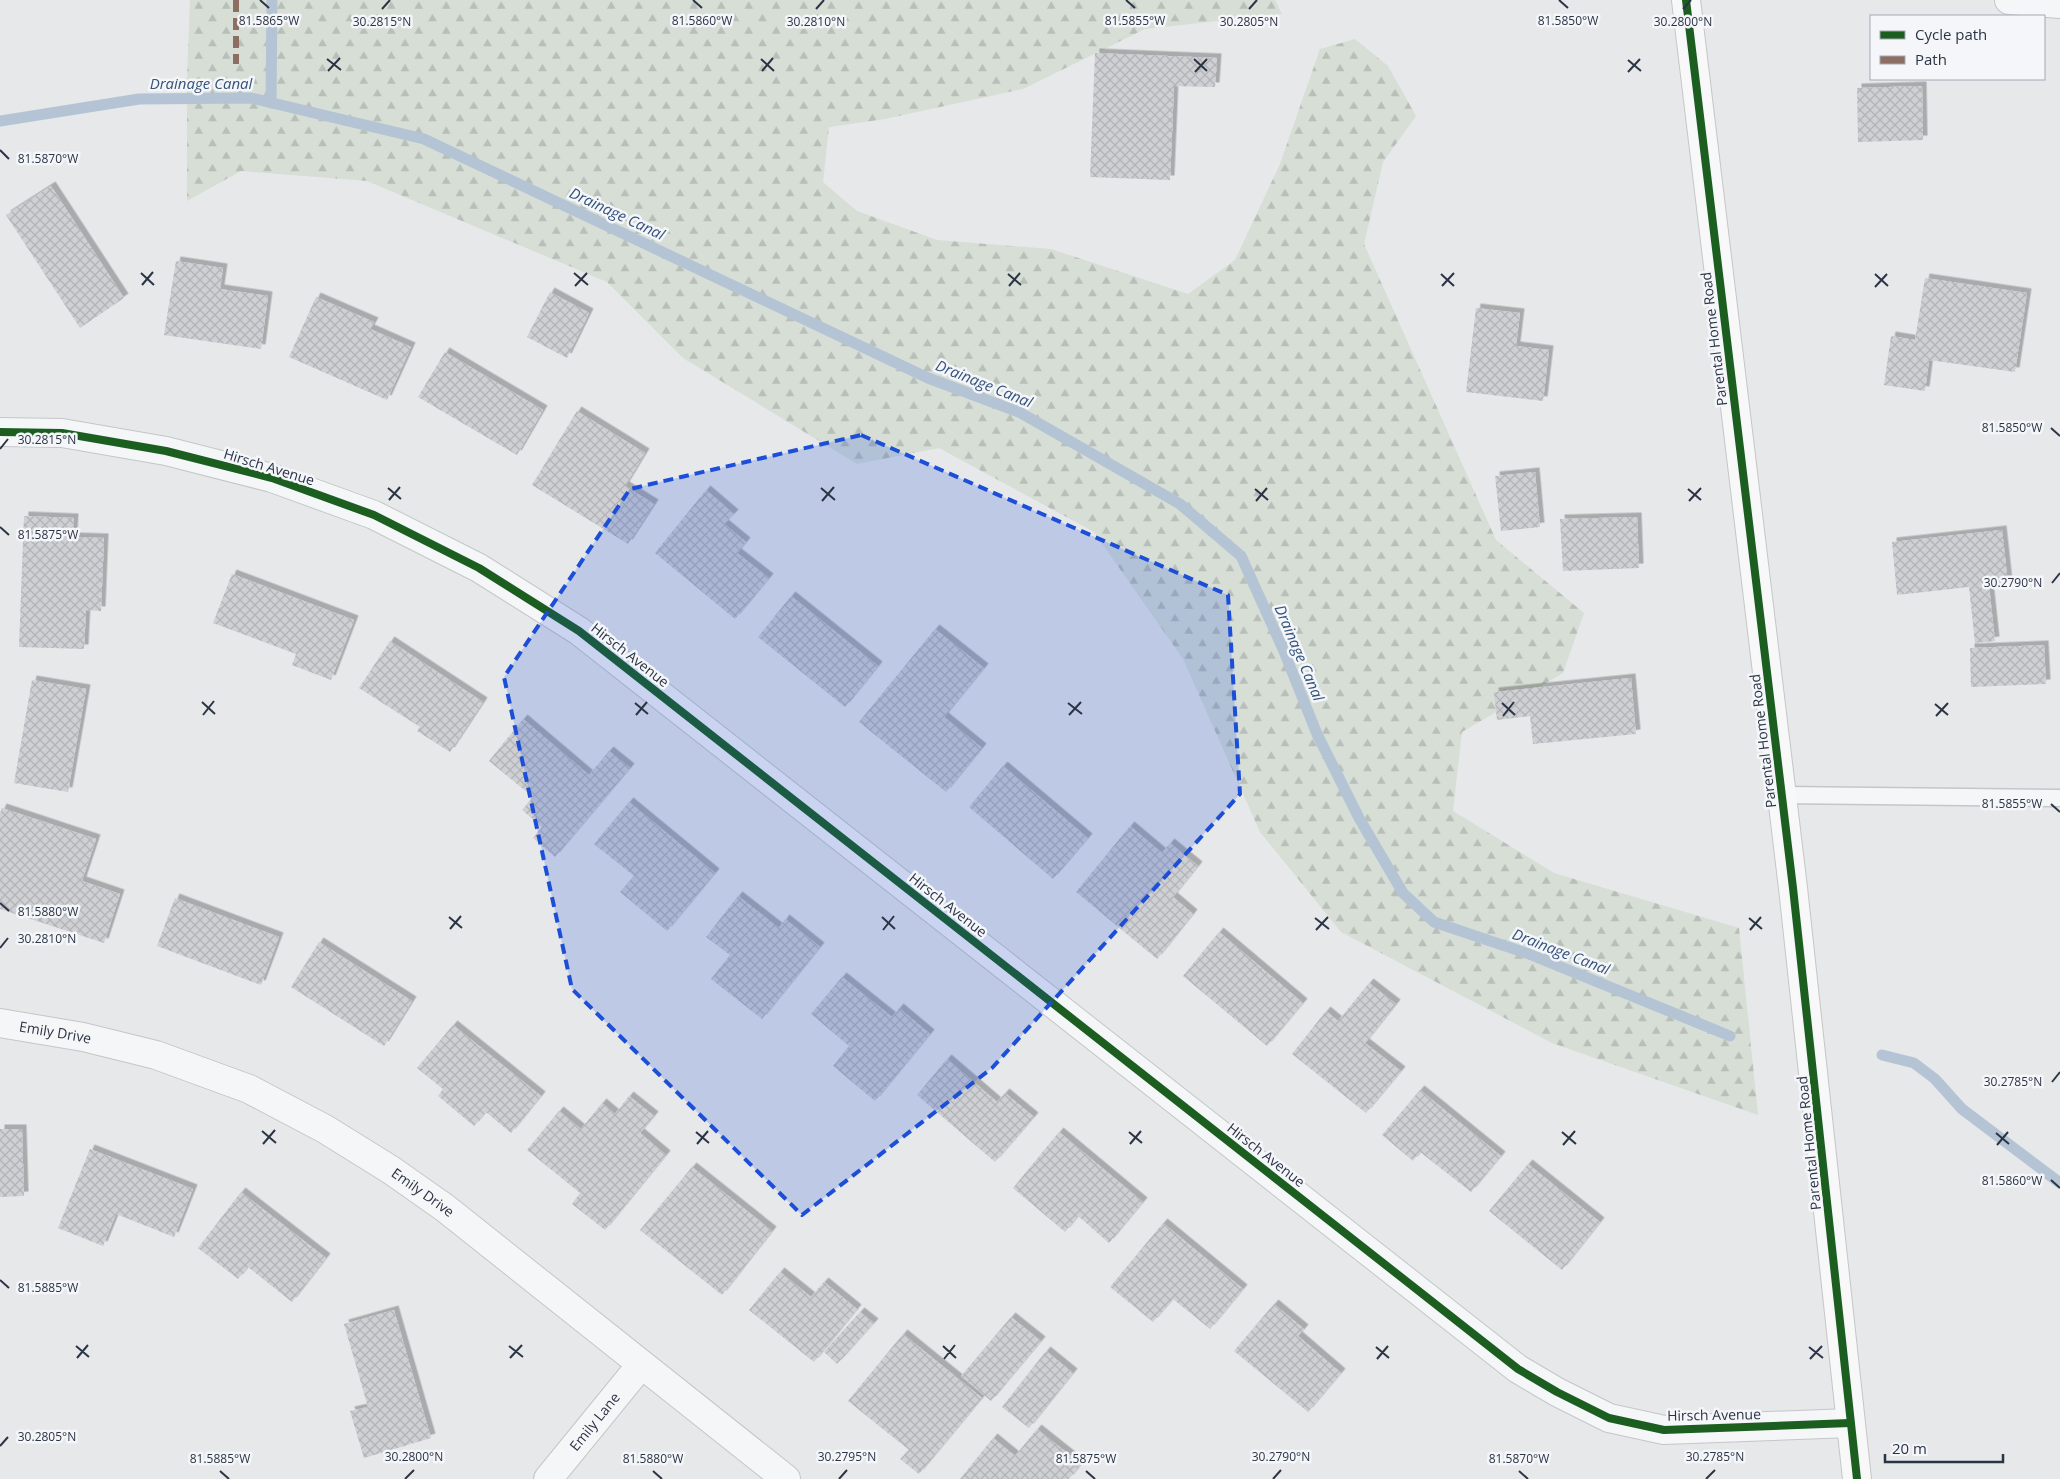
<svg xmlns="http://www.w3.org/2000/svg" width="2060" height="1479" font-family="'Open Sans',sans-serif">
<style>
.forest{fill:url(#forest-firs)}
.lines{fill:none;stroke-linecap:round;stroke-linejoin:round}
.stream{stroke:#b4c4d5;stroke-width:11}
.building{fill:url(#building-cross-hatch);filter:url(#shadow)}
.lane-casing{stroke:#c4c6c8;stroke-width:19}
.street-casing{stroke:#c4c6c8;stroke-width:30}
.secondary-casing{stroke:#c4c6c8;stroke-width:30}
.lane{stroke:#f5f6f7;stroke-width:16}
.street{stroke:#f5f6f7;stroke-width:28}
.secondary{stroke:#f8f8f8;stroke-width:28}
.quiet{stroke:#8d6e63;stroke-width:6;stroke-dasharray:12 6;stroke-linecap:butt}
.cycleway-casing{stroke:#f4f6f9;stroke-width:11}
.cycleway{stroke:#1b5e20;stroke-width:8}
.marked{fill:#1d4ed8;fill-opacity:0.2;stroke:#1d4ed8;stroke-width:4;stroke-dasharray:10 6;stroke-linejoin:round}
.ticks{fill:none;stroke:#2b3445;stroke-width:2}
.labels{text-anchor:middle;stroke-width:5;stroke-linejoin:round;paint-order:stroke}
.street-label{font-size:14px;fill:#2b3445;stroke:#f4f6f9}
.water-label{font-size:15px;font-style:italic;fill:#34527a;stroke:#f4f6f9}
.ticks-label{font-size:12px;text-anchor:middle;fill:#2b3445;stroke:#f4f6f9;stroke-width:5;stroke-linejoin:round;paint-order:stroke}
</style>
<defs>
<pattern id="forest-firs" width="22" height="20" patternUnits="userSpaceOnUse" patternTransform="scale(1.25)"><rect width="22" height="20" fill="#d6ded6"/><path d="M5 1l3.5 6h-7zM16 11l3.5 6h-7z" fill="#b8bfb9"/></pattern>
<pattern id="building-cross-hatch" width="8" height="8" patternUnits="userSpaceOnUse" patternTransform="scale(1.25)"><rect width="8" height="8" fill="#ced0d3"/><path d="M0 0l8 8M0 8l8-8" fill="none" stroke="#b1b3b6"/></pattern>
<filter id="shadow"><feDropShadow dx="4.5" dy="-4.5" stdDeviation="0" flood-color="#0004"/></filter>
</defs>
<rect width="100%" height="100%" fill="#e6e8ea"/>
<polygon class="forest" points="190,0 1275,0 1282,14 1145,29 1023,89 885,119 829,127 823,182 857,211 937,240 1051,249 1188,294 1235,260 1280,164 1320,49 1355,39 1388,66 1416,116 1383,162 1364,244 1496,540 1584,613 1563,673 1462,732 1453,811 1554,873 1739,928 1758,1115 1552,1043 1341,932 1260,832 1183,659 1094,532 939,448 857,464 683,358 607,282 367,181 241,171 187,201 187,79"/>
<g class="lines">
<g class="stream">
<polyline points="271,103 272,0"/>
<polyline points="0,121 139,99 251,98 424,139 928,378 1019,412 1180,504 1241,556 1283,649 1317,734 1359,818 1403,893 1434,922 1529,954 1730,1036"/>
<polyline points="1882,1055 1914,1063 1935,1079 1962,1109 2060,1183"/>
</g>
</g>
<g class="building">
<polygon points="1095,53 1217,58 1215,87 1174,86 1170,180 1090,177"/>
<polygon points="1922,86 1923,140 1858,142 1857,88"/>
<polygon points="51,186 124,298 80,328 6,215"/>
<polygon points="176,261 223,268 220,289 268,296 261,349 164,335"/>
<polygon points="1925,278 2027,293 2015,372 1929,360 1925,391 1884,385 1891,336 1915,340"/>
<polygon points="550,292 589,313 567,358 527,337"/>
<polygon points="316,297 374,322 370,329 411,347 387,400 289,357"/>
<polygon points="1476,308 1520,313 1516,346 1549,350 1543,401 1466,392"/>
<polygon points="445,352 543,410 517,455 418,397"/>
<polygon points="577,411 645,453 625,486 654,504 628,544 532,485"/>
<polygon points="1535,472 1540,527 1501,531 1495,476"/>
<polygon points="706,490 734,514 724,524 746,542 737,553 769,578 735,619 655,553"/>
<polygon points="24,516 74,518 73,537 104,538 101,611 86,610 84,649 19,647"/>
<polygon points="1637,517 1639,568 1563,571 1560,519"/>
<polygon points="2002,530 2008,584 1989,586 1995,641 1975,643 1969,587 1897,595 1892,542"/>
<polygon points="232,574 354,620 331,680 292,665 296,654 213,623"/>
<polygon points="791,596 878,666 845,707 758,637"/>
<polygon points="935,629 984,668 944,717 982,748 946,792 859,722"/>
<polygon points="390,641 483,702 450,752 417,731 420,727 359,688"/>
<polygon points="2044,645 2046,684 1971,687 1970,648"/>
<polygon points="1631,678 1636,734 1533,744 1530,716 1497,720 1494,692"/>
<polygon points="32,680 86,689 68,792 14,783"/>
<polygon points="523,719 589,775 609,751 630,768 555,857 533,838 542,827 522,810 533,797 489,761"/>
<polygon points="1003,766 1088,838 1053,879 969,807"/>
<polygon points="629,802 715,873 667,931 620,892 634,876 594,844"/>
<polygon points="2,808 96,839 82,881 120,894 104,943 0,909 0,813"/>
<polygon points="1130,826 1162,853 1170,843 1198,866 1173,897 1193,914 1157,959 1076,892"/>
<polygon points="738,896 779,928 785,919 820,947 762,1019 711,979 730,955 706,937"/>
<polygon points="175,898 279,937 261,985 157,946"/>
<polygon points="1219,932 1303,1003 1267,1046 1183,976"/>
<polygon points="319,942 412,1001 384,1046 291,987"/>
<polygon points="842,977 892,1017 899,1008 930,1034 875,1101 833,1066 849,1046 811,1014"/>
<polygon points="1369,983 1396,1004 1365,1043 1401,1071 1366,1113 1292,1054 1326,1011 1338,1021"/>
<polygon points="453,1025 541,1096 511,1133 486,1112 474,1126 438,1096 443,1089 417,1068"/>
<polygon points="947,1059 997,1102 1005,1093 1034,1117 995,1162 917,1095"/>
<polygon points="1420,1090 1501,1156 1471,1192 1420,1152 1413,1161 1382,1135"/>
<polygon points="629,1096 654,1116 640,1133 666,1155 605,1230 572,1204 580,1193 527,1150 559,1111 581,1129 602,1103 615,1114"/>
<polygon points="0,1129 22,1129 24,1196 0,1197"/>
<polygon points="1059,1132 1143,1202 1109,1243 1078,1216 1065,1232 1013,1188"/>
<polygon points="90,1149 193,1189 174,1237 116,1214 103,1246 58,1228"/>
<polygon points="1528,1164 1600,1222 1562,1270 1489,1211"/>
<polygon points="692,1167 772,1231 722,1295 640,1230"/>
<polygon points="241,1192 326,1258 292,1302 248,1267 238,1279 198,1248"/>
<polygon points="1163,1223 1243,1289 1210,1329 1173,1299 1153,1322 1110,1287"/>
<polygon points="780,1272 811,1297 824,1282 857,1309 814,1362 749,1310"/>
<polygon points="1274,1304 1304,1329 1298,1336 1341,1373 1308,1412 1234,1351"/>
<polygon points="394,1310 431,1438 364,1458 350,1411 368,1407 344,1324"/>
<polygon points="860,1312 874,1323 837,1364 824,1352"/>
<polygon points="1011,1317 1041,1341 991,1401 961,1376"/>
<polygon points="903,1334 982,1398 919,1474 900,1459 909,1450 848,1401"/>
<polygon points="1046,1351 1073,1373 1029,1428 1002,1407"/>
<polygon points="1037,1429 1081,1464 1069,1479 960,1479 993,1438 1015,1456"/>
</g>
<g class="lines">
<defs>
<polyline id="lane" points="1782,795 2060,798"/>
<g id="street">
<polyline points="2009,0 2060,4"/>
<polyline points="0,432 62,433 166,451 272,478 374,515 479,568 579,631 1518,1369 1557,1392 1609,1418 1664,1430 1850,1423"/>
<path id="s1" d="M0,1023l83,14 73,18 93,34 76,40 66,41 54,38 341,271"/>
<path id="s2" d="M548,1479l93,-114"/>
</g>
<polyline id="secondary" points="1686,0 1793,888 1857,1479"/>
</defs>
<use href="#lane" class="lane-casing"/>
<use href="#street" class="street-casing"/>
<use href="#secondary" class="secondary-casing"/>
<use href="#lane" class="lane"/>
<use href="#street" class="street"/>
<use href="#secondary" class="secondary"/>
<polyline class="quiet" points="236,0 236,64"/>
<defs>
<g id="cycleway">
<polyline points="1686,0 1793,888 1857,1479"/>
<polyline points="0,432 62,433 166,451 272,478 374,515 479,568 579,631 1518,1369 1557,1392 1609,1418 1664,1430 1850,1423"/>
</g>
</defs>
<use href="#cycleway" class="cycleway-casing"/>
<use href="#cycleway" class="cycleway"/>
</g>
<path class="marked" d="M861,435l367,160 12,199 -248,274 -190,147 -230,-226 -68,-312 126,-188z"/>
<path class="ticks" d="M260,0l9,8M693,0l9,8M1126,0l9,8M1559,0l9,8M382,9l8,-9M816,9l8,-9M1249,9l8,-9M1683,9l8,-9M327,59l14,11M761,59l13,12M1194,59l13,12M1628,60l13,11M328,71l12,-13M762,71l11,-13M1195,72l12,-13M1628,72l12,-13M0,150l9,9M141,273l13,12M574,273l14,12M1008,274l13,11M1441,274l13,12M1875,274l13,12M142,285l11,-13M575,286l12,-13M1009,286l11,-13M1442,286l12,-13M1875,287l12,-13M2051,428l9,8M0,449l8,-10M388,488l13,11M821,488l14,12M1255,489l13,11M1688,489l13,11M389,500l11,-13M822,501l12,-14M1256,501l11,-13M1689,501l12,-13M0,527l9,8M2052,583l8,-10M202,702l13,12M635,703l13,11M1068,703l14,11M1502,703l13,12M1935,704l13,11M203,715l11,-14M636,715l11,-13M1069,715l12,-13M1503,716l11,-14M1936,716l12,-13M2051,804l9,8M0,903l9,8M449,917l13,11M882,917l13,12M1315,918l14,11M1749,918l13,11M450,929l11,-13M883,930l11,-14M1316,930l12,-13M1750,930l11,-13M0,948l8,-10M2052,1082l8,-10M262,1131l14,12M696,1132l13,11M1129,1132l13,11M1562,1132l14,12M1996,1133l13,11M263,1144l12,-14M697,1144l11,-13M1130,1144l11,-13M1563,1145l12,-14M1997,1145l11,-13M2051,1180l9,8M0,1280l9,8M76,1346l13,11M509,1346l14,11M943,1346l13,12M1376,1347l13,11M1809,1347l14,11M77,1358l11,-13M510,1358l12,-13M944,1359l11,-14M1377,1359l11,-13M1810,1359l12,-13M0,1446l8,-9M220,1471l9,8M653,1471l9,8M1086,1471l9,8M1519,1471l9,8M405,1479l9,-9M839,1479l8,-9M1273,1479l8,-9M1706,1479l9,-9"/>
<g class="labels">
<g class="street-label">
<text transform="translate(1714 339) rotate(-97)" y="5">Parental Home Road</text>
<text transform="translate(269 467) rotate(17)" y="5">Hirsch Avenue</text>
<text transform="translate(630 655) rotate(38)" y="5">Hirsch Avenue</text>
<text transform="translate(1763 741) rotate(-97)" y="5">Parental Home Road</text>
<text transform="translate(948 905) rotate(38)" y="5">Hirsch Avenue</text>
<text dy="5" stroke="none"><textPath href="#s1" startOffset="56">Emily Drive</textPath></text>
<text transform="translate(1809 1143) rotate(-96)" y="5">Parental Home Road</text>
<text transform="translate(1266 1155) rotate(38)" y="5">Hirsch Avenue</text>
<text dy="5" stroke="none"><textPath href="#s1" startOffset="461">Emily Drive</textPath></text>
<text transform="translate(1714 1415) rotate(-1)" y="5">Hirsch Avenue</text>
<text dy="5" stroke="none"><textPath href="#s2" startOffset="74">Emily Lane</textPath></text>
</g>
<g class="water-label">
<text x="201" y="89">Drainage Canal</text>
<text transform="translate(617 214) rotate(25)" y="5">Drainage Canal</text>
<text transform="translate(984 384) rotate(22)" y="5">Drainage Canal</text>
<text transform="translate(1299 653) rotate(67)" y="5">Drainage Canal</text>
<text transform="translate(1561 952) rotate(21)" y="5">Drainage Canal</text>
</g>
</g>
<g class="ticks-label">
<text x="269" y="25">81.5865°W</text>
<text x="702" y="25">81.5860°W</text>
<text x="1135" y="25">81.5855°W</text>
<text x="1568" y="25">81.5850°W</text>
<text x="382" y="26">30.2815°N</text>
<text x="816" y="26">30.2810°N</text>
<text x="1249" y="26">30.2805°N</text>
<text x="1683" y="26">30.2800°N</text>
<text x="48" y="163">81.5870°W</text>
<text x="2012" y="432">81.5850°W</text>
<text x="47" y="444">30.2815°N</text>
<text x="48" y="539">81.5875°W</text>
<text x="2013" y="587">30.2790°N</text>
<text x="2012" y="808">81.5855°W</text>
<text x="48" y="916">81.5880°W</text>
<text x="47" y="943">30.2810°N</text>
<text x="2013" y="1086">30.2785°N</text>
<text x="2012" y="1185">81.5860°W</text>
<text x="48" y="1292">81.5885°W</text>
<text x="47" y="1441">30.2805°N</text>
<text x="414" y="1461">30.2800°N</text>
<text x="847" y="1461">30.2795°N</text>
<text x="1281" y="1461">30.2790°N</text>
<text x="1715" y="1461">30.2785°N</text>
<text x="220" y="1463">81.5885°W</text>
<text x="653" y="1463">81.5880°W</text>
<text x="1086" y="1463">81.5875°W</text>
<text x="1519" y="1463">81.5870°W</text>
</g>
<rect x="1870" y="15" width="175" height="65" fill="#f4f6f9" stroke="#a4a8b1"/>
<rect x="1880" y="31" width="25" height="8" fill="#1b5e20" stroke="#a4a8b1"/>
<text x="1915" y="40" font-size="15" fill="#2b3445">Cycle path</text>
<rect x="1880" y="56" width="25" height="8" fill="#8d6e63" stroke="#a4a8b1"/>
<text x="1915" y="65" font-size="15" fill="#2b3445">Path</text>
<path d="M1885 1454v8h118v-8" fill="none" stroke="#2b3445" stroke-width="2.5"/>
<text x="1892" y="1454" font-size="15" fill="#2b3445" stroke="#f4f6f9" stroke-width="4" paint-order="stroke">20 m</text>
</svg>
